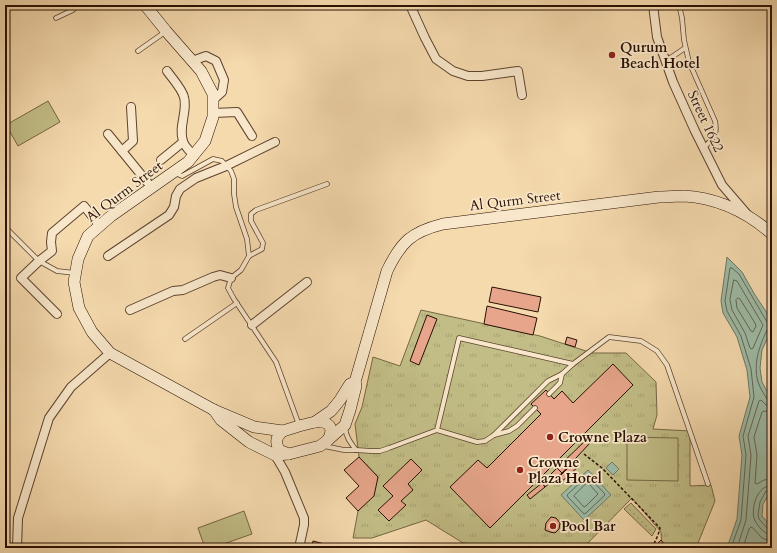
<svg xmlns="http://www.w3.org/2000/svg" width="777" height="553" font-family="Cardo,serif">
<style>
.grass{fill:url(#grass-dots);stroke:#766644}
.park{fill:url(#park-tufts);stroke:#766644}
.pitch{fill:#c2bd86;stroke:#766644}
.water{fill:#9dbba6;stroke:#6f7765}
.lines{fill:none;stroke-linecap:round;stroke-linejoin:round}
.shore{stroke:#636654;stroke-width:1}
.building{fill:#e7a68b;stroke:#291003}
.lane-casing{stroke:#5c422e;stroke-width:5.5}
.street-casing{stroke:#5c422e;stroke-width:10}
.secondary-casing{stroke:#291003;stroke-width:12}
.path{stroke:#291003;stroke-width:1.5;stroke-dasharray:3 2;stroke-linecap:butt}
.lane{stroke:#f8e7ca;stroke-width:4}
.street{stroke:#f8e7ca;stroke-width:8}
.secondary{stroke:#f8e7ca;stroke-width:11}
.poi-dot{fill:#8f2418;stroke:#f8e7ca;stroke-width:1.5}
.labels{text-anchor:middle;stroke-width:3.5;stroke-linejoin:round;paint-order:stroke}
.poi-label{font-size:14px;font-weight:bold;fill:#291003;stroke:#f8e7ca;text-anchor:start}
.street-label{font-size:14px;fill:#291003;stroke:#f8e7ca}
</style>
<defs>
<pattern id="grass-dots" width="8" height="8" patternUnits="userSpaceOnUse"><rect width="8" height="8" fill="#c2bd86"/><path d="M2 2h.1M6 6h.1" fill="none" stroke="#a7a172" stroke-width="1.8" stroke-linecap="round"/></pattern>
<pattern id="park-tufts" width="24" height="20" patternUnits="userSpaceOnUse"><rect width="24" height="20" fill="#c2bd86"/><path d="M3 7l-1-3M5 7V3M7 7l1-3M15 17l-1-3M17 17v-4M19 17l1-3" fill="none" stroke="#a7a172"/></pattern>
</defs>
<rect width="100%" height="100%" fill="#f5daae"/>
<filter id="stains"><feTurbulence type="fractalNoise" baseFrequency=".005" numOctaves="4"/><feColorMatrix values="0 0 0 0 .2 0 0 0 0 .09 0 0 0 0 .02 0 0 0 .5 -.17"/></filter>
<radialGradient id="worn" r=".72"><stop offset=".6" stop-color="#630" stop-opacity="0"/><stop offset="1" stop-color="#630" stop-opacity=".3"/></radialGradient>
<polygon class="grass" points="631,503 656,529 652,536 624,509"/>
<polygon class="park" points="421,310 540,336 592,353 626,353 656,382 657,415 653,429 690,431 690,486 711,485 715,501 696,548 662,548 661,532 632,498 583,548 533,548 463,543 426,520 372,538 353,538 358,511 378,477 359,457 355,424 362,407 373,357 400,366"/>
<g class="pitch">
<polygon points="48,101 60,122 18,146 6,125"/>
<polygon points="627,437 678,438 678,481 627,480"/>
<polygon points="244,511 252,534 212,548 205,548 198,528"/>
</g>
<g class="water">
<polygon points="727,257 742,272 755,295 769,316 772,324 772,328 762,350 760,368 762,382 772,400 772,495 769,494 763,504 762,516 772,527 772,548 727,548 737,519 742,455 739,436 750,397 747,370 737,337 723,313 721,301"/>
<polygon points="612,462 619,469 613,475 606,468"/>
<polygon points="588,470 611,495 584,520 561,495"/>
</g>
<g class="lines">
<g class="shore">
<polygon points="734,280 737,281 763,325 753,348 752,349 750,348 745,333 732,310 730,300"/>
<polygon points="738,298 740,299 755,323 756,326 753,332 751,331 737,308 736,300"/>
<path d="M772,328h-3l-2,2c-8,17 -14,34 -9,52 2,6 6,12 9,17l2,2h3"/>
<polyline points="772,412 764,411 762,412 754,437 757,455 755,483 757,484 764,480 772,479"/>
<polygon points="588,476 604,493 605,495 586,513 584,514 568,497 567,495 586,477"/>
<polygon points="587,483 589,484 598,494 586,506 584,507 574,496"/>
<path d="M772,486c-14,-2 -21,21 -18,32 1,4 4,7 7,11 3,3 6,5 11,6"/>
<polyline points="772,491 769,490 766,491 760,502 758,515 759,519 767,528 772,530"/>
<polyline points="731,548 741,520 746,455 743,436 754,397 751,369 741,336 727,311 725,301 730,268 732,268 739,274 767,322 769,324 772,324"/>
<polyline points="737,548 746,520 751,455 748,436 759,401 761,400 766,405 772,406"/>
<polyline points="743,548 749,529 751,527 753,528 762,538 767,540 772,541"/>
</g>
</g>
<g class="building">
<polygon points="492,287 541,297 538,312 489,302"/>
<polygon points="487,306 537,318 533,335 484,324"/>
<polygon points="427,315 437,319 419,365 410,361"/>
<polygon points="567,337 577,340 575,347 565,344"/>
<polygon points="613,364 633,385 490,528 450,487 478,460 487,468 541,414 531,404 546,390 554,399 562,391 573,403"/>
<polygon points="587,439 590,443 562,473 557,468"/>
<polygon points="359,457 378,477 374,496 358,511 346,498 359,486 344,470"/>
<polygon points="411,459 422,470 408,484 413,490 401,501 406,505 389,521 378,510 393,496 383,486"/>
<polygon points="575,461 579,466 559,484 555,481"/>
<polygon points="557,468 562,473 545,487 542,483"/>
<polygon points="542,483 545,487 530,499 527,495"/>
<polygon points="551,517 556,518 560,523 559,529 555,533 550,532 545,530 546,523"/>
<polygon points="661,540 665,545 662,548 659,548 656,545"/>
<polygon points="313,541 340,548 311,548"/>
</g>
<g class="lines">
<defs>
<g id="lane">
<path d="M679,5l3,13 2,22 5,22 26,59c3,15 -2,16 -11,27"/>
<polyline points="56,18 73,10 70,5"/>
<polyline points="138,51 165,32"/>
<polyline points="666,61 685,48"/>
<polyline points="175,173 182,176 213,159 222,161 231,171 234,179 234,194 236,207 247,239 249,256 241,270 231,278 228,288 234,299 276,362 299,425"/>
<polyline points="5,227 39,261 57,271 75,273"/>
<polyline points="249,256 262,249 263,243 251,221 251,214 256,210 327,184"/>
<polyline points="185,339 237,303"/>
<polyline points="573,364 609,337 641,341 657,351 667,365 708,484"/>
<polyline points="549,394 560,383 562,374"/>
<path d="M345,427c1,10 5,15 11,23"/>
<polyline points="494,435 509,431 517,426 535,408"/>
<polyline points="324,446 344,450 356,450 371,451 380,451 389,448 437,430 477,442 485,441 494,435 548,381 562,374 573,364 459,338 437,430"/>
</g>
<g id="street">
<polyline points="410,5 425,38 436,59 453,71 468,76 482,76 518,71 522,95"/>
<polyline points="653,5 657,37 673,82 695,131 722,185 747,214"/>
<polyline points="192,61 206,56 216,61 224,80 222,92 213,100"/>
<path d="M167,71c5,7 15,18 17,26 4,14 -6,30 -1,44 1,5 7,10 11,15"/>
<polyline points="213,113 237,112 252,136"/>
<polyline points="108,134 152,188"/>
<polyline points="122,151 133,141 131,107"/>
<polyline points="161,160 183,142"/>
<polyline points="108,256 169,215 174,207 176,196 180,189 196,178 226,166 275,142"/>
<polyline points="130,310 173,291 183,290 213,277 220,275 231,278"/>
<polyline points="57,314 21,278 39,261 52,251 51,242 52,233 84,206 100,226"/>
<polyline points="252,325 307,282"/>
<polyline points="275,455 285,472 304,518 304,525 299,548"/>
<polyline points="17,548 18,518 49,418 71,387 110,353"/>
</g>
<g id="secondary">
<polyline points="145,5 166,31 201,71 213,94 213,117 205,141 188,162 111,216 88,236 78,259 74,282 79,308 92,332 110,353 214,410 254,427 283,431 299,426 315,422 331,411 340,400 350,384 355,382"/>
<path d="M214,410l7,10 28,22 26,13 14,-1 31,-8 8,-6 17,-15 5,-15 6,-24 -1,-4 32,-111c14,-29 24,-39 56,-47l216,-27c8,0 17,-1 25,-1 34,2 63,16 88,38"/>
<path d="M315,422c13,-1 20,4 13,18"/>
<path d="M283,431c-7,6 -8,10 -4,19l10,4"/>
</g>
</defs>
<use href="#lane" class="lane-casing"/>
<use href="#street" class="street-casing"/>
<use href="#secondary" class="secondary-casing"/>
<polyline class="path" points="584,454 602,468 660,528 658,535 653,546 654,548"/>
<use href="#lane" class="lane"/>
<use href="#street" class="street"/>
<use href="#secondary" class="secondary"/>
</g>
<g class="poi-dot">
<circle cx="612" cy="55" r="4"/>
<circle cx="550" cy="437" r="4"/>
<circle cx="520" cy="470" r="4"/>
<circle cx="553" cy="526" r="4"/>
</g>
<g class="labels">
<g class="poi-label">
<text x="620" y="52">Qurum<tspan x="620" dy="16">Beach Hotel</tspan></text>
<text x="558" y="442">Crowne Plaza</text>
<text x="528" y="467">Crowne<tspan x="528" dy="16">Plaza Hotel</tspan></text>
<text x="561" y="531">Pool Bar</text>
</g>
<g class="street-label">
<text transform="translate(706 121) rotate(65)" y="5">Street 1622</text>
<text transform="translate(124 191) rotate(-37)" y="5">Al Qurm Street</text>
<text transform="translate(515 200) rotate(-7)" y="5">Al Qurm Street</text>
</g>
</g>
<rect width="777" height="553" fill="none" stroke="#f5daae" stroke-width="20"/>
<rect x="6" y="6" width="765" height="541" fill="none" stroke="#291003" stroke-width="2"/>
<rect x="10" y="10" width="757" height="533" fill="none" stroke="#291003"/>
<rect width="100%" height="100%" filter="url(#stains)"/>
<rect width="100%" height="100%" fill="url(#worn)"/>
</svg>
